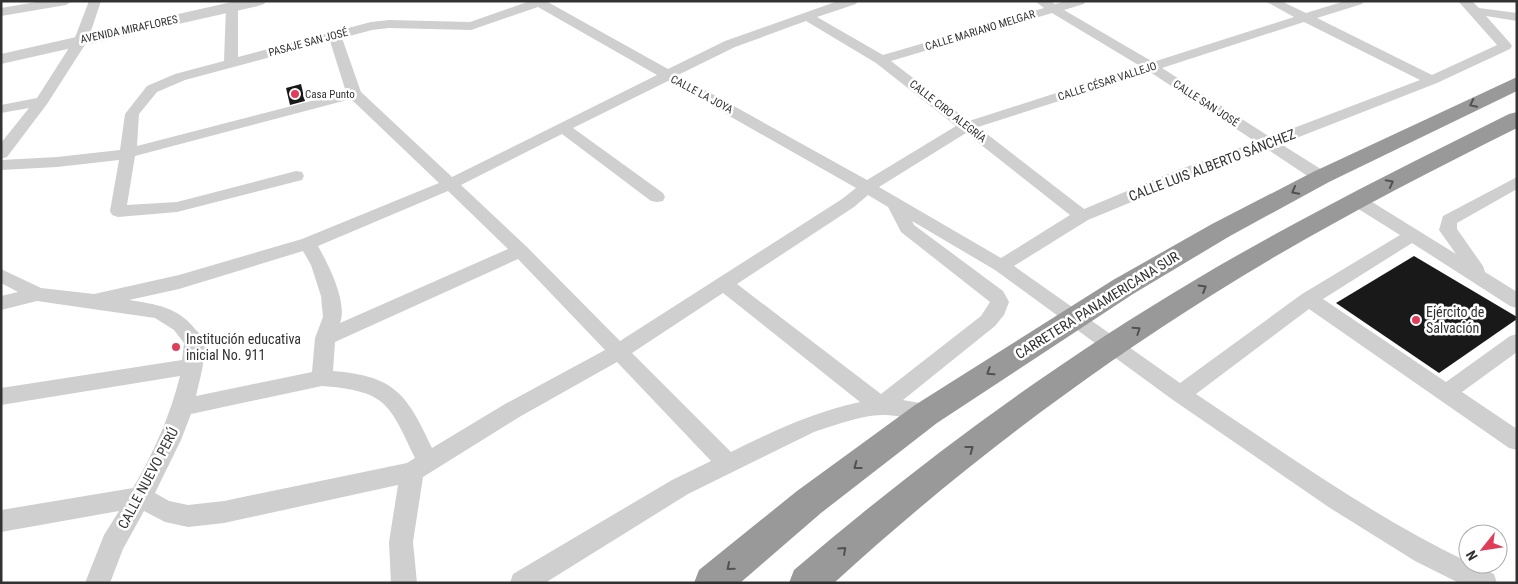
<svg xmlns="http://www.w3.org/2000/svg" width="1518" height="584" font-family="'Roboto Condensed',sans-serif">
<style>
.building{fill:#191919}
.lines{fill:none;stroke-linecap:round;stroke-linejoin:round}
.minor{fill:#cfcfcf;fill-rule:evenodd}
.tertiary{fill:#cfcfcf;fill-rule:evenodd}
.motorway{fill:#999;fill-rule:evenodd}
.oneway{stroke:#515151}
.poi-dot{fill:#e03d5a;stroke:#fff;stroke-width:2}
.labels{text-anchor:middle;stroke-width:5;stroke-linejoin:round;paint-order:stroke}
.far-street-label{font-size:11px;fill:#323232;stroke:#fff}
.far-poi-label{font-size:11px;fill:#323232;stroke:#fff;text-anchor:start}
.street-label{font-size:14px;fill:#323232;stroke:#fff}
.poi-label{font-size:14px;fill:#323232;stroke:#fff;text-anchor:start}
</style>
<rect width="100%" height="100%" fill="#fff"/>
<g class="building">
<polygon points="301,84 305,101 290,105 286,88"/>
<polygon points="1414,256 1517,317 1517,319 1439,373 1336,303"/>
</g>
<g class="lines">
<g class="minor">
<polygon points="42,1 72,1 66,5 1,16 1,8"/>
<polygon points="89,1 101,1 88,40 47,104 7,157 1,159 1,143 29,108 1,113 1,105 37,98 74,40"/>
<path d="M530,1h16l122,68 57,-28 113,-40h20l-2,3 -39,13 66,38 161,-47 -9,-7h15l5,3 11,-3h20l-2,3 -20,6 89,52 141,-45 -29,-16h16l25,12 39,-12h19l-2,3 -45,14 115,57 65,-30 -39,-44h14l7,7 38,5v8l-31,-5 24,27 2,3 -2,3 -73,34 -156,61 46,29 2,4 -2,4h-12l-48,-32 -80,30 -99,41 -74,46 166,117 122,-89 98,-59 -48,-30 -2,-4 2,-4 6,-1 6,1 92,57 -17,-24 4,-14 74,-39v12l-60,34v6l26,37 2,6 32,20v16l-7,-2 -98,-63 -89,56 123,83 64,-46 7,-2v18l-55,40 55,37v21l-8,-2 -200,-139 -113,85c89,59 176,122 272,168v2h4l22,10 3,9h-38l-44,-22 -85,-53 -157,-108 -178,-130 -83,-49 2,4 89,66 6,11 -5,13 -9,11 -92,74 33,6 3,6 -3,6c-18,6 -36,-4 -54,-3 -19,0 -50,11 -68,17l-126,62 -143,89h-35l3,-9 159,-94 39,-19 -94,-99 -96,54 -98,61 -10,65 4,41h-26l-2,-41 9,-57 -174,38 -36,4 -23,-5 -21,-11 -21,38 -13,34h-25l19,-48 15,-24 -118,21v-22l132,-22c21,-36 37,-72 47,-112l-179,29v-17l181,-28 2,-17 -10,-13 -19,-12 -118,-17 -36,9v-14l17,-4 -17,-9v-14l40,19 53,6 85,-19 123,-36 137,-56 -88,-84 -216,57 -8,49 50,-3 119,-31 6,1 2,4 -2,4 -125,32 -59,5 -6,-2 -2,-4 9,-51 -62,7 -56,3v-10l56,-3 63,-7 5,-36 22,-28 28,-12 49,-13 2,-54 2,-3 4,-1 6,4v50l133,-35 18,-2 81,2zM538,7l119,68 -205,102 -91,-85 -19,-54 30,-8 17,-2 82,2zM1052,13l88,53 -171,55 -78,-60zM806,21l70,42 80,63 -89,54 -189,-105 57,-28zM1304,22l116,58 -150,57 -108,-69zM330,41l16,51 -209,54 2,-32 18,-22 28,-12zM1150,72l106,70 -81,29 -91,38 -106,-82zM668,81l188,107 -14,11 -222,142 -93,-94 -66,-62 101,-51 89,67 6,1 6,-1 2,-4 -2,-4 -90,-65zM966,133l104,82 -69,43 -122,-71zM448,191l60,58 -168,74c8,-21 -12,-59 -22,-77zM868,195l20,12 13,25 89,70 -9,14 -100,78 -144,-110 117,-77zM303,251l8,14 10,31 2,21 -8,21 -3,34 -116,24c3,-14 11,-41 8,-54 -1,-5 -6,-10 -9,-13 -17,-22 -40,-25 -66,-29l50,-11zM518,259l87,91 -100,54 -73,44c-25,-54 -37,-72 -99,-77l2,-29zM723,293l137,109c-46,10 -87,29 -129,50l-99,-99zM322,386c64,5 67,17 93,72l-8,5 -183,38 -36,4 -19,-4 -14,-8 26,-53 10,-26z"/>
</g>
<polygon class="tertiary" points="236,1 266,1 264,4 258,6 1,64 1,54"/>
<g class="motorway">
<polygon points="1517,77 1517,91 1329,182 1230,236 1133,294 937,423 821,513 740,583 694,583 699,570 797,491 915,405 1113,280 1212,224 1313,172"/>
<path d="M1517,112v16c-104,52 -207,105 -305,167 -134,84 -261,181 -378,288h-45l5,-13c125,-107 259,-206 401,-290 102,-61 208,-113 314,-166z"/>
</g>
</g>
<defs><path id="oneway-chevron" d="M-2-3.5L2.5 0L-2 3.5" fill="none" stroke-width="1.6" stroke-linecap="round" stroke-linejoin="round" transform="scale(1.25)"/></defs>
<g class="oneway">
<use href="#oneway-chevron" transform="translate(1473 104) rotate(154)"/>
<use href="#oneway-chevron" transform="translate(1390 183) rotate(-28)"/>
<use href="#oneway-chevron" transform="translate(1295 191) rotate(152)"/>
<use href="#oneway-chevron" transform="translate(1203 288) rotate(-31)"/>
<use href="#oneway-chevron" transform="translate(1137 330) rotate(-34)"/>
<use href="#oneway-chevron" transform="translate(990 372) rotate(147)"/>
<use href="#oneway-chevron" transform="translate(970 449) rotate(-37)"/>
<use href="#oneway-chevron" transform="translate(857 466) rotate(143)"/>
<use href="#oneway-chevron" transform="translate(843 550) rotate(-42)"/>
<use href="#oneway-chevron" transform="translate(730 567) rotate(140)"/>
</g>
<g class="poi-dot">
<circle cx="295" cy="94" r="5"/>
<circle cx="1416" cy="320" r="5"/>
<circle cx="176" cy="347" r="5"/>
</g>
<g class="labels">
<g class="far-street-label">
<text transform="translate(129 29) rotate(-12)" y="4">AVENIDA MIRAFLORES</text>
<text transform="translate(980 30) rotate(-17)" y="4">CALLE MARIANO MELGAR</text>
<text transform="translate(308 42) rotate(-15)" y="4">PASAJE SAN JOSÉ</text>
<text transform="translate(1107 81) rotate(-18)" y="4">CALLE CÉSAR VALLEJO</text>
<text transform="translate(702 94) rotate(28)" y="4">CALLE LA JOYA</text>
<text transform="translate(1206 103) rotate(33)" y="4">CALLE SAN JOSÉ</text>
<text transform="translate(948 111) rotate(38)" y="4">CALLE CIRO ALEGRÍA</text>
</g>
<g class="far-poi-label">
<text x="305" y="98">Casa Punto</text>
</g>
<g class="street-label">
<text transform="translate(1212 165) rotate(-21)" y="5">CALLE LUIS ALBERTO SÁNCHEZ</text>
<text transform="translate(1097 305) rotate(-32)" y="5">CARRETERA PANAMERICANA SUR</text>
<text transform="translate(148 478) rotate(-62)" y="5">CALLE NUEVO PERÚ</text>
</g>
<g class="poi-label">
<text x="1426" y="317">Ejército de<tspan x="1426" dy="16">Salvación</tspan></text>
<text x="186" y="344">Institución educativa<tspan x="186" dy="16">inicial No. 911</tspan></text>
</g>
</g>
<rect width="1518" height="584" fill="none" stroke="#323232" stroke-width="5"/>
<g transform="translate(1483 549) rotate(240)"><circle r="24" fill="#ffffff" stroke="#adadad"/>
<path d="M0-4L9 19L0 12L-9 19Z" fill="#e03d5a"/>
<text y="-8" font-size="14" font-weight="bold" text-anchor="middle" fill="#323232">N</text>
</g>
</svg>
